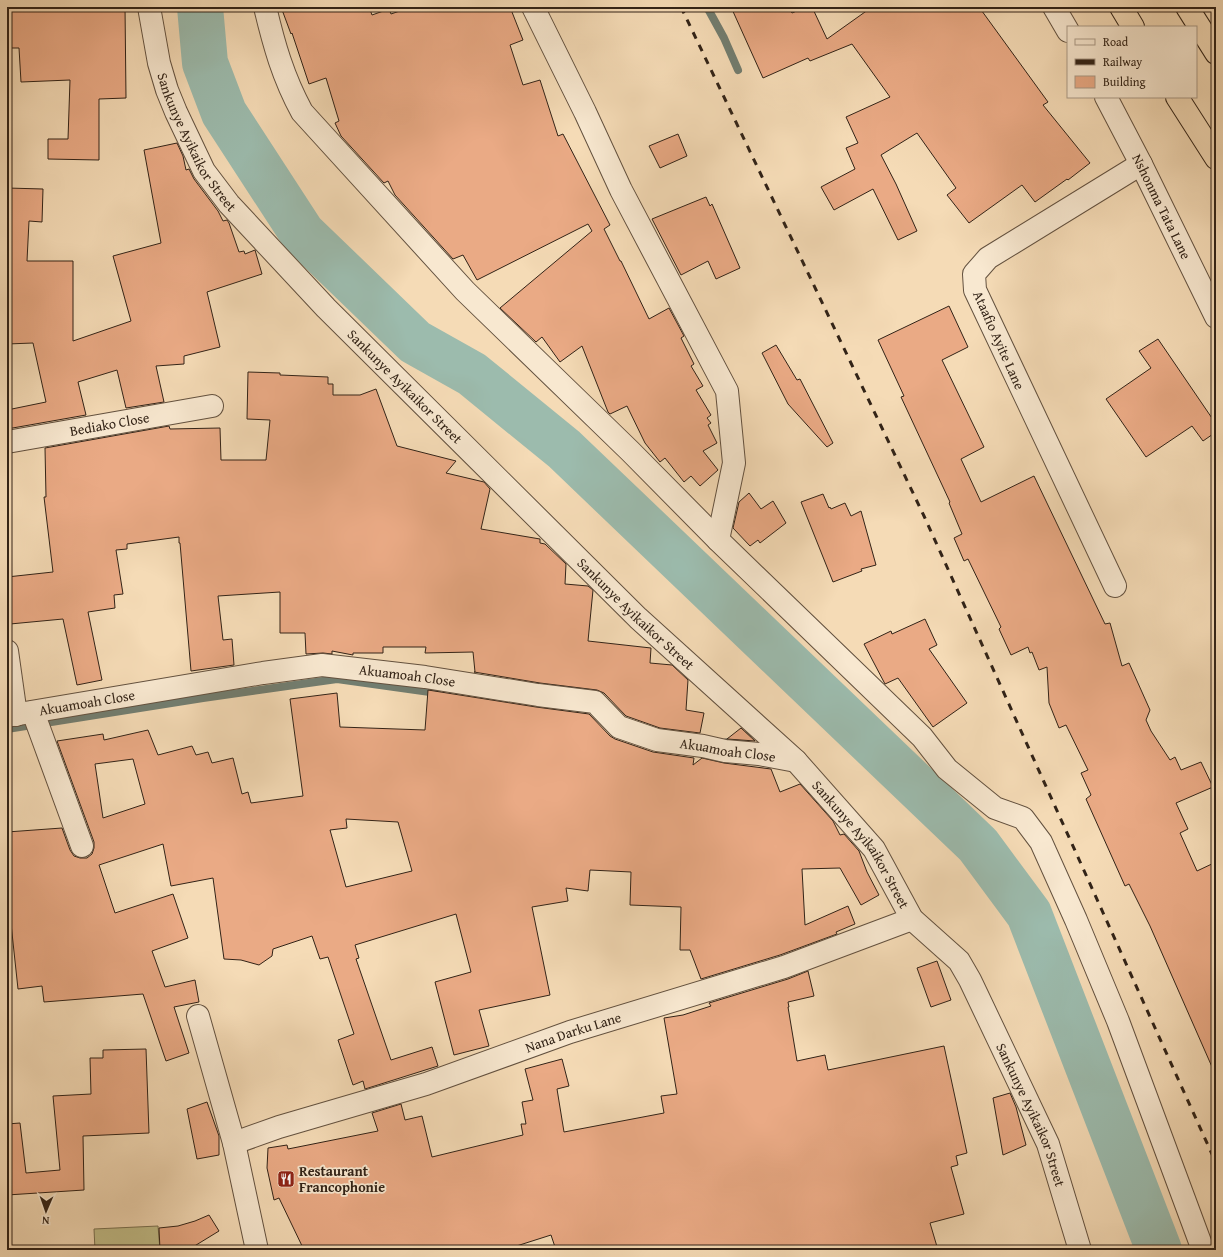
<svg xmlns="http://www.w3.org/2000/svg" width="1223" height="1257" font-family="'Gentium Book Plus',serif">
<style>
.green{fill:#c2be89;stroke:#7a7050}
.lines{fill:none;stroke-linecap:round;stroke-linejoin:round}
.stream{stroke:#727e71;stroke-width:8}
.river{stroke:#9cbbad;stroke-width:46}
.building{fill:#eaaa85;stroke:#322317;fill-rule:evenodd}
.minor-casing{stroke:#63513f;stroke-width:24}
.highway-casing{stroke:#322317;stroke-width:24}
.minor{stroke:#f8e8d0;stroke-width:22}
.highway{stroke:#f5dbb6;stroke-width:22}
.rail{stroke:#322317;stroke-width:3;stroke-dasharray:7 7;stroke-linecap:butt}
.labels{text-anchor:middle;stroke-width:3.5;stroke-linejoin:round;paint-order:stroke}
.street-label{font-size:14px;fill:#322317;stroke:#f8e8d0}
.poi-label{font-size:14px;font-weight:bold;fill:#322317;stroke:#f8e8d0;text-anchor:start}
</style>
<rect width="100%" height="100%" fill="#f5dbb6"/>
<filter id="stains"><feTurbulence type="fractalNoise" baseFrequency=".005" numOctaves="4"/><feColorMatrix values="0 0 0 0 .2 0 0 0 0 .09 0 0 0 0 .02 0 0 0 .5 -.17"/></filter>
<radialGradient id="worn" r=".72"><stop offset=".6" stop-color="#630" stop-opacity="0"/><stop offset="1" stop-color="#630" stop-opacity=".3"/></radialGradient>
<polygon class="green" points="158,1226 160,1250 95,1250 94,1229"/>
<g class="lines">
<g class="stream">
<polyline points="707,7 724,38 738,70"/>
<polyline points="7,729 203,698 337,679 437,693"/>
<polyline points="724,743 741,739 749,734"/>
</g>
<polyline class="river" points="200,7 205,63 224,113 302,233 415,342 472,374 564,449 978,845 1029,914 1159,1250"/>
</g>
<g class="building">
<polygon points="7,7 125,7 126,98 99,99 99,160 48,159 48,139 68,139 70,80 21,82 19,48 7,48"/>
<polygon points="281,7 369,7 372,15 389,9 391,14 411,7 510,7 523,40 510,45 523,85 540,80 558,136 563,134 610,225 604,229 620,261 621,261 649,319 669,308 684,336 681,338 694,364 691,366 703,386 696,390 711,415 707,418 711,423 708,425 717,443 703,451 718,470 700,486 691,476 684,482 665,458 660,462 645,443 627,406 610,414 608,412 582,346 560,362 542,337 536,342 500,308 592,231 588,224 477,280 463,255 453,259 395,195 388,181 384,183 341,136 335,123 339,121 326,78 309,84 292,33 291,34"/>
<polygon points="731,7 788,7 792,13 806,7 812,7 827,39 872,7 979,7 1048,102 1043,105 1090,163 1068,180 1067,179 1035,202 1022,185 969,223 947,195 956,188 917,133 881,155 896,184 917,231 898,240 873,189 834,210 821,187 855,169 846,148 858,143 846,117 890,97 852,44 810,61 808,58 763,78"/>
<polygon points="678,134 687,156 660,168 649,146"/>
<polygon points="177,143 183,156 186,170 189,169 194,179 218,211 223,221 227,220 229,223 239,252 244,251 245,254 255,250 262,274 207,292 220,347 184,356 184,364 156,366 164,402 126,408 117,370 78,382 86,415 7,429 7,410 46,402 33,343 7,344 7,188 43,189 42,222 29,221 27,261 73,261 73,341 131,321 113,256 161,243 144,150"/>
<polygon points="706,197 710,206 712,204 740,268 716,279 708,261 681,275 652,219"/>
<polygon points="949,306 968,347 942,360 984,447 961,459 981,502 1034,476 1105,624 1110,623 1122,666 1129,663 1150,710 1146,720 1151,731 1170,760 1175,757 1181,770 1201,762 1213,787 1176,803 1188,829 1180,833 1197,871 1216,862 1216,1076 1150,926 1129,884 1125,886 1086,799 1091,795 1081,773 1088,770 1066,725 1059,728 1049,703 1047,667 1039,670 1032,652 1030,653 1028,647 1011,655 999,629 1001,627 968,559 964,561 954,538 962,534 949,503 950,502 901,397 904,396 878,340"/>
<polygon points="1158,339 1216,424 1216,432 1203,441 1192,426 1146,457 1106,399 1151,368 1139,351"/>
<polygon points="776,345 797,380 800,379 833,443 827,447 788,404 762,353"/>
<polygon points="248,372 280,373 280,375 328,377 328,384 333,384 333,395 360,395 376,389 397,446 456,461 446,473 484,482 490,489 481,529 540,539 540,543 545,544 566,564 565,584 588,586 593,590 588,641 651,648 650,663 672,665 688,680 686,710 704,713 700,733 660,728 626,716 604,693 597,690 540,683 474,672 475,672 473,652 425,653 426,647 383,647 383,653 353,653 353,655 332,651 332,654 323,653 306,654 305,633 280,633 280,592 218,596 223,640 232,639 234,665 191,671 180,543 179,543 179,537 127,544 127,549 116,550 123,594 114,595 115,608 88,612 102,680 77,685 63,619 10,624 9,611 7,611 7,577 53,572 44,497 46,497 45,448 169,426 170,429 220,428 221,460 266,460 270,420 247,419"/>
<polygon points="749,493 761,509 773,501 786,523 760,543 758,540 750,546 733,528 739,502"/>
<polygon points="823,494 829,508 830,507 831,509 845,503 851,516 861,511 876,565 861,569 862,571 833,582 801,502"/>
<polygon points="925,619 937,645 929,649 967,703 933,727 898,678 885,684 864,644 891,631 892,634"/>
<path d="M428,690l108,17 53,7 21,22 5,3 38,13 41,6 -1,7 9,-7 22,5 47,6 9,23 20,-8 33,37 7,14 4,-1 15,17 8,21 12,23 -18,10 -21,-37 -38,1 3,56 43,-19 7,18 -19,8 1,2 -57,21 -79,24 -11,-29h-10l1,-43 -51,-2 1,-33 -41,-2 -2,21 -22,-3 2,13 -36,6 18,88 -71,15 10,36 -35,9 -19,-73 36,-10 -15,-58 -101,31 4,13 -3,1 35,101 41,-13 6,19 -73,23 -2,-8 -10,4 -15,-45 16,-6 -26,-77 -8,2 -8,-23 -39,13 -1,7 -13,9 -18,-5 -17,-1 -11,-81 -42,8 -8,-42 -64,21 16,48 58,-19 15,44 -36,13 13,36 30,-7 4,22 -25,5 15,46 -23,8 -23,-67 -99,8 -2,-16 -24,3 -9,-84h-2v-73l55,-4 8,22 4,6 6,2h7l5,-4 2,-6v-6l-37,-101 46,-7 1,6 44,-10 10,25 34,-9 4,9 12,-3 4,11 21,-5 9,36 6,-2 3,11 52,-7 -13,-97 47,-6 3,34 85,3zM133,759l12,45 -42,14 -8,-54zM346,819l52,3 14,49 -66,16 -16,-57 17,-2z"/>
<polygon points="741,728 755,741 727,739"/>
<polygon points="937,961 951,1000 931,1007 917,968"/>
<polygon points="808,971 814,996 788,1002 789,1007 788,1007 797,1061 825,1055 828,1070 944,1046 967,1153 956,1156 958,1165 951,1167 964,1214 930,1223 938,1250 556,1250 551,1235 504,1250 304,1250 279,1198 274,1200 267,1168 268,1148 287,1145 288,1149 378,1131 372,1113 401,1104 405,1120 422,1116 432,1157 523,1135 521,1124 526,1124 522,1102 533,1100 525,1069 562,1059 569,1086 557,1089 564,1132 664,1113 661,1096 677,1094 664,1018 683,1015 711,1006 709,1003 788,979"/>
<polygon points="146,1049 149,1133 83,1136 84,1190 7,1195 7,1124 20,1123 26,1173 60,1170 53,1096 91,1094 90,1058 103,1058 103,1050"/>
<polygon points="1010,1093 1016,1107 1026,1145 1003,1155 993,1098"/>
<polygon points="207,1102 219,1136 219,1155 197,1159 187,1109"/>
<polygon points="209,1215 219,1231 188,1250 160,1250 159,1228 178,1226 195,1221"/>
</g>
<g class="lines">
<defs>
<g id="minor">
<path id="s1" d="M149,7l10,56 8,27 9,22 28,59 25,33 97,104 312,310 158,143 78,88 38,70 47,42 11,19 78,164 32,106"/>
<path d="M265,7c9,38 18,70 37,105l163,179 165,160 88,89 204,197 25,32 48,39 28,10 18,24 35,78 42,101 85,229"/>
<polyline points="533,7 585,112 621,190 727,391 734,463 718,540"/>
<polyline points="1054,7 1068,31"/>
<path id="s2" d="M1106,97l35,67 75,153"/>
<path id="s3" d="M7,442l205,-36"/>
<polyline points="1115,586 975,290 974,274 988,258 1141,164"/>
<polyline points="7,651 16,715"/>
<polyline points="33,712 82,846"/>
<path id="s4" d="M7,716l256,-43 59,-8 103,12 113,18 57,7 24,25 38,13 46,6 22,5 34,3 37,7"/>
<polyline points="198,1016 234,1143 257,1250"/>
<path id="s5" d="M234,1143l45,-16 147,-43 144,-52 214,-65 128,-48"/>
</g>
<g id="highway">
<polyline points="1121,7 1133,27"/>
<polyline points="1187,7 1216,53"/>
<polyline points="1177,97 1216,158"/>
</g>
</defs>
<use href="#minor" class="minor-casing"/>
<use href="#highway" class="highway-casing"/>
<use href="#minor" class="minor"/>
<use href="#highway" class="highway"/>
<polyline class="rail" points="681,7 924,516 1216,1163"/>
</g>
<defs>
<symbol id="restaurant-square" viewBox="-11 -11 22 22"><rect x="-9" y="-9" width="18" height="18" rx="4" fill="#8f2418" stroke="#f8e8d0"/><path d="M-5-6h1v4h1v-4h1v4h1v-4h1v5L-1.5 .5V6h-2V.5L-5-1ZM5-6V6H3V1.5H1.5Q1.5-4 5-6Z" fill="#fff"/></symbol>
</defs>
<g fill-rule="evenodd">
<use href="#restaurant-square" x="276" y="1169" width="20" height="20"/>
</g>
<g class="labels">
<g class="street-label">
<text dy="5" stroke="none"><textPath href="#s1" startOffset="145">Sankunye Ayikaikor Street</textPath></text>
<text dy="5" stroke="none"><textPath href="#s2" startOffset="123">Nshonma Tata Lane</textPath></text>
<text transform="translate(999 340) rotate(66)" y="5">Ataafio Ayite Lane</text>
<text dy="5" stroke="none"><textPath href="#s1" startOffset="469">Sankunye Ayikaikor Street</textPath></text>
<text dy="5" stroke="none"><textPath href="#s3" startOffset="104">Bediako Close</textPath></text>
<text dy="5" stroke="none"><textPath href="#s1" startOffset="793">Sankunye Ayikaikor Street</textPath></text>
<text dy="5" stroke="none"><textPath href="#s4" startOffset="405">Akuamoah Close</textPath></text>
<text dy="5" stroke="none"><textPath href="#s4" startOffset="81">Akuamoah Close</textPath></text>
<text dy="5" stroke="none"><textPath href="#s4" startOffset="741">Akuamoah Close</textPath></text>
<text dy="5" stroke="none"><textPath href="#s1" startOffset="1117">Sankunye Ayikaikor Street</textPath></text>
<text dy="5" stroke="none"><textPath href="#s5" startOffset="357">Nana Darku Lane</textPath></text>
<text dy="5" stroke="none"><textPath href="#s1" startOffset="1441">Sankunye Ayikaikor Street</textPath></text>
</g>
<g class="poi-label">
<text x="299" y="1176">Restaurant<tspan x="299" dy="16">Francophonie</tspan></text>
</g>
</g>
<rect width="1223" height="1257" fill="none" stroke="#f5dbb6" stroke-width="24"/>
<rect x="8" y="8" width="1207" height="1241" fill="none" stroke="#322317" stroke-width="2"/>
<rect x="12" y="12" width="1199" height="1233" fill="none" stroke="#322317"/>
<rect x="1067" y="26" width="130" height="72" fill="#f8e8d0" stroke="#a99986"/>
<rect x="1075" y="39" width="20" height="6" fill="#f8e8d0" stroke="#a99986"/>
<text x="1103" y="46" font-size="12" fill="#322317">Road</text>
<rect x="1075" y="59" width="20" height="6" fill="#322317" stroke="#a99986"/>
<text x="1103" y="66" font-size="12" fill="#322317">Railway</text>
<rect x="1075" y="76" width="20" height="12" fill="#eaaa85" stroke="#a99986"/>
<text x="1103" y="86" font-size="12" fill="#322317">Building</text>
<g transform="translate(46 1211) rotate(182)" stroke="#f8e8d0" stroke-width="3" paint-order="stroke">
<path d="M0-3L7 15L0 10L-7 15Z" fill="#322317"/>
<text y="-6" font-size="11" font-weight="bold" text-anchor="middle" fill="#322317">N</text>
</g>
<rect width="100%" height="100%" filter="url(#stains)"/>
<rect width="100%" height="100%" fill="url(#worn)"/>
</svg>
